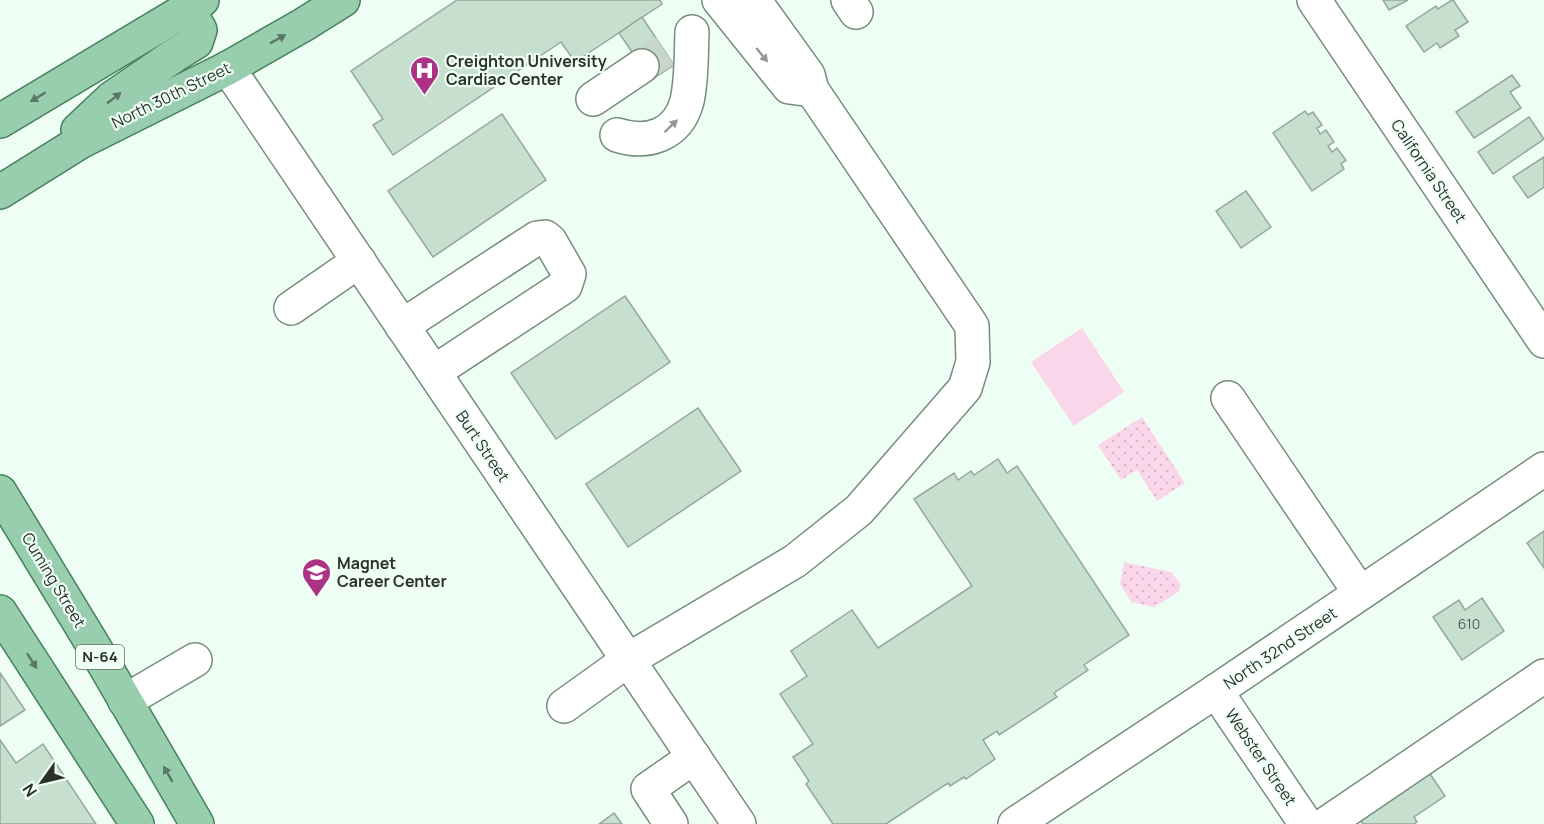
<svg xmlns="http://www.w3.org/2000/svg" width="1544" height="824" font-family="Manrope,sans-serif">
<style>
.grass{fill:url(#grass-dots)}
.garden{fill:#fad6ea}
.building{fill:#c7dfce;stroke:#92a999;stroke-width:1.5}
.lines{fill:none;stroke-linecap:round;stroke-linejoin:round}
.minor-tunnel{stroke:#c7d5cc;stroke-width:33;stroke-dasharray:33 16;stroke-linecap:butt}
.minor-casing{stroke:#768d7d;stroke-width:36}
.major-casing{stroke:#45815c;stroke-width:36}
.minor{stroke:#fff;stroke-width:33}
.major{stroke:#98cdad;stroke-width:33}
.oneway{fill:#5a7866}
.oneway2{fill:#949895}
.labels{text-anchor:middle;stroke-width:4.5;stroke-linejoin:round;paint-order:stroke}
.number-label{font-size:14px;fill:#505d54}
.shield{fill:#effef4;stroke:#646f67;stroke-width:1.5}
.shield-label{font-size:15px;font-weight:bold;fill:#28322b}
.poi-label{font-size:16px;font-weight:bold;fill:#28322b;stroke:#effef4;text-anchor:start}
.street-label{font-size:16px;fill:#28322b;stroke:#effef4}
</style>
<defs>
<pattern id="grass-dots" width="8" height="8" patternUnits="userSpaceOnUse" patternTransform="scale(1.5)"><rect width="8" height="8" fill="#fad6ea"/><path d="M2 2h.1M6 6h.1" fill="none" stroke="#d6b8c9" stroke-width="1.8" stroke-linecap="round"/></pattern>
</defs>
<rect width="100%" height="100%" fill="#effef4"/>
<g class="grass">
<polygon points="1142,417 1185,483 1157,501 1137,470 1121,480 1098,445"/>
<polygon points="1124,562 1171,572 1181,584 1178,592 1154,607 1131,602 1120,584"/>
</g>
<polygon class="garden" points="1082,328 1124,392 1074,426 1031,362"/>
<g class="building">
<polygon points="457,0 660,0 662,4 575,62 561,42 393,155 373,125 383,119 351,71"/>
<polygon points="1383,0 1408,0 1389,10"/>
<polygon points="1452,0 1453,0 1468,22 1455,30 1459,36 1440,48 1437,43 1424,52 1406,26 1436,6 1438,9"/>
<polygon points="642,17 674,65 651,80 619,33"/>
<polygon points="1512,75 1520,86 1510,92 1521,108 1474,138 1456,112"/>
<polygon points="1305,111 1308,115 1313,112 1322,125 1317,128 1320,134 1326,130 1334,142 1328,146 1332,152 1337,148 1346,160 1341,164 1344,169 1312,191 1273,133"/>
<polygon points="502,114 546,180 433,257 388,191"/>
<polygon points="1529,117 1544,139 1493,174 1478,152"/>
<polygon points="1544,157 1544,187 1528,198 1513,177"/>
<polygon points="1246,191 1271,227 1241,248 1216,211"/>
<polygon points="625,296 670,362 556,439 511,373"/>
<polygon points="698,408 741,471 628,547 586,484"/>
<polygon points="998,459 1007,473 1017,466 1129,635 1084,665 1088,670 1054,693 1057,697 999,735 997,731 983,740 995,759 966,779 964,777 950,786 948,783 886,824 833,824 806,784 809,781 793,757 813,744 780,694 807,676 791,651 852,610 878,648 972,586 914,499 954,473 958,480 971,471 974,475"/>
<polygon points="1544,531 1544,568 1527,543"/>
<polygon points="1482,598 1504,631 1462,660 1433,617 1459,600 1465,610"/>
<polygon points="0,673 25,710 0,726"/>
<polygon points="0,740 16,763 43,744 96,824 0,824"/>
<polygon points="1426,768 1445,796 1414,817 1417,822 1414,824 1363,824 1357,815"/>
<polygon points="614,813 622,824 599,824"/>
</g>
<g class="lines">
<polyline class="minor-tunnel" points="642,66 665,51"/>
<defs>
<g id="minor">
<polyline points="719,0 789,87 812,90"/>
<polyline points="848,0 856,12"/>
<polyline points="1314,0 1544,341"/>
<polyline points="228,68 739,824"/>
<polyline points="593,99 642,66"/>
<path d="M617,135c31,10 61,0 70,-34 5,-22 4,-46 5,-69"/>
<polyline points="291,308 359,261"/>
<polyline points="402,326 537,238 545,237 550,241 569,274 565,286 434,372"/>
<polyline points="1228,398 1360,593"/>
<polyline points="1216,691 1306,824"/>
<polyline points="125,701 195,660"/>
<polyline points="564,706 628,660 795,561 859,510 965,388 973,362 972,326 812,90 808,75 754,0"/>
<polyline points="671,824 648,789 694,757"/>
<polyline points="1015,824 1216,691 1544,469"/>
<polyline points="1326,824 1544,676"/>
</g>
<g id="major">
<polyline points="0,121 202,0"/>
<polyline points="78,130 112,98 175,55 196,42 200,30 188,9"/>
<polyline points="0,192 80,142 228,68 303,25 343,0"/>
<polyline points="0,492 93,645 197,824"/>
<polyline points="0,612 137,824"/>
</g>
</defs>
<use href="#minor" class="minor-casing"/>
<use href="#major" class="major-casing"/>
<use href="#minor" class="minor"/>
<use href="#major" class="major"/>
</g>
<defs><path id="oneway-solid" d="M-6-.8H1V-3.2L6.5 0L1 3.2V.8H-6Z" transform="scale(1.5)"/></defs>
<g class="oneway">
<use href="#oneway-solid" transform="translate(278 39) rotate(-29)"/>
<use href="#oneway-solid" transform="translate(38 97) rotate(149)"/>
<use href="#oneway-solid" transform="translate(114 98) rotate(-38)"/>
<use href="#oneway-solid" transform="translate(32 661) rotate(57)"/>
<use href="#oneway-solid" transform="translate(168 774) rotate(-120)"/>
</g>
<g class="oneway2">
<use href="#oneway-solid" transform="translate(762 55) rotate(51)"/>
<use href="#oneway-solid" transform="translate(671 126) rotate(-44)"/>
</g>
<defs>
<symbol id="hospital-pin" viewBox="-11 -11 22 30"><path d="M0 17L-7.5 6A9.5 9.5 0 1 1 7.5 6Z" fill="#ad3285" stroke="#effef4"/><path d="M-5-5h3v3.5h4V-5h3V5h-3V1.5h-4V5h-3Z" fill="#fff"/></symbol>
<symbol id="school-pin" viewBox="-11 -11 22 30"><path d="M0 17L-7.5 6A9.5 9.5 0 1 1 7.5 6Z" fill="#ad3285" stroke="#effef4"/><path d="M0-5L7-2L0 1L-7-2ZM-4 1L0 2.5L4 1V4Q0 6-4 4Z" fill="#fff"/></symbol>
</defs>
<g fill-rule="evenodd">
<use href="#hospital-pin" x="408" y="54" width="33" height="45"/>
<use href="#school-pin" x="300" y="556" width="33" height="45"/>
</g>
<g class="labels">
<g class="number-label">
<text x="1469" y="629">610</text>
</g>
<rect class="shield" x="76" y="645" width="48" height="24" rx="4.5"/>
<g class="shield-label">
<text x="100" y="662">N-64</text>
</g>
<g class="poi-label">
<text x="446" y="67">Creighton University<tspan x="446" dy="18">Cardiac Center</tspan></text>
<text x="337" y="569">Magnet<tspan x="337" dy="18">Career Center</tspan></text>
</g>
<g class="street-label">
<text transform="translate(171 95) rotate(-26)" y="6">North 30th Street</text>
<text transform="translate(1429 171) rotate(56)" y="6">California Street</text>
<text transform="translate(483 446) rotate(56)" y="6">Burt Street</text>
<text transform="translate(54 580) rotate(59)" y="6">Cuming Street</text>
<text transform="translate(1280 648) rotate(-34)" y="6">North 32nd Street</text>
<text transform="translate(1261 757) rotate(56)" y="6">Webster Street</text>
</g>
</g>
<g transform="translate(42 782) rotate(236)" stroke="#effef4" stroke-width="4.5" paint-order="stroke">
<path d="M0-4.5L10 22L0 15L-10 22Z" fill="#28322b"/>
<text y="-9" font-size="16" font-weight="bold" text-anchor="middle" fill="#28322b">N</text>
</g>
</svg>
